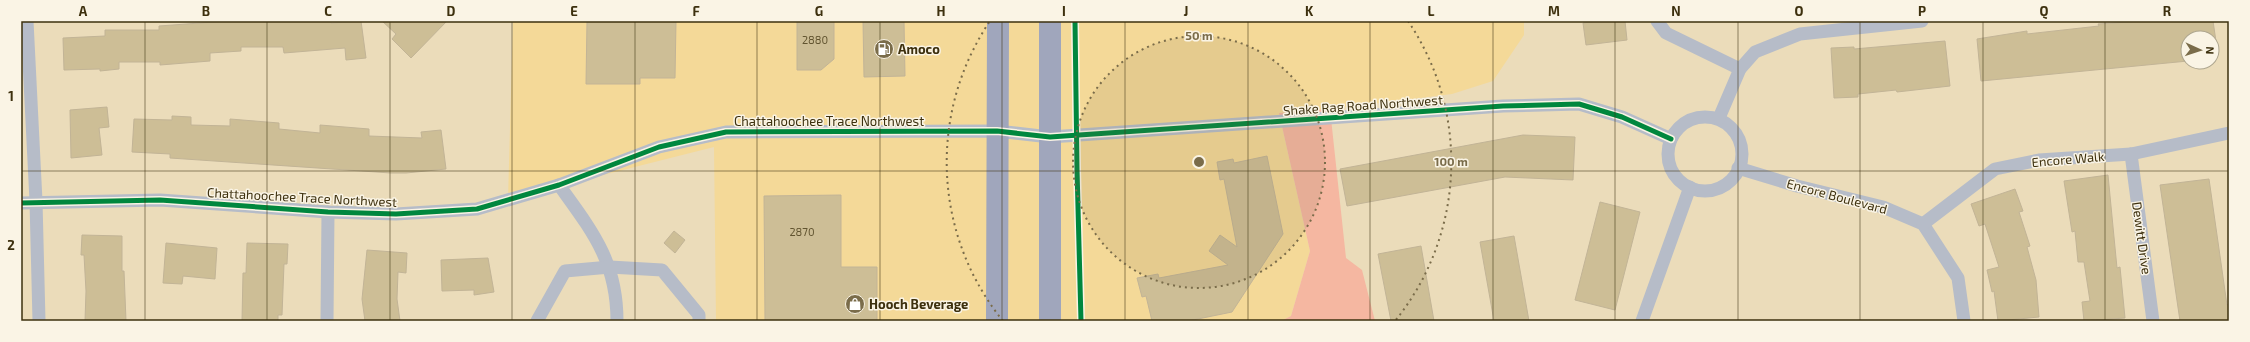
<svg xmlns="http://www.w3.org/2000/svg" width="2250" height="342" font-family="'Exo 2',sans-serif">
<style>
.built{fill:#f4d998}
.green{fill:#f5b7a1}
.building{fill:#cdbe96;stroke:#c2b496}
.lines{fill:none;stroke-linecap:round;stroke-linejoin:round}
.street{stroke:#b6bcc8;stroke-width:13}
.highway{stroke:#a0a6bc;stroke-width:22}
.cycleway-casing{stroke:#faf4e5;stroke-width:8}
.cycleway{stroke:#00873e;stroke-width:5}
.grid{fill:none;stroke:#3d300e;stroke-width:1;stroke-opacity:0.55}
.ring{fill:none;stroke:#7a6c4a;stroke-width:2;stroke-dasharray:2 4}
.labels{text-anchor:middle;stroke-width:3;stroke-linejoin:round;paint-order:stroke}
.number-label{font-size:11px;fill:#615430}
.poi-label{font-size:13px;font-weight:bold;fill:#3d300e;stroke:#faf4e5;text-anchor:start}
.street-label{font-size:13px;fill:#3d300e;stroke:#faf4e5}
.centre{fill:#7a6c4a;stroke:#faf4e5;stroke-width:2}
.ring-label{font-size:12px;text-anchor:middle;font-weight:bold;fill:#7a6c4a;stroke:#faf4e5;stroke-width:3;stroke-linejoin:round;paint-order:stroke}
.neatline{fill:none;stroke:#3d300e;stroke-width:1.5}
.grid-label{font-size:13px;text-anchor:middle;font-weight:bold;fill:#3d300e}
</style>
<rect width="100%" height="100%" fill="#ebdcba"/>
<polygon class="built" points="513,21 1524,21 1524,35 1493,81 1452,94 1330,109 1279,113 1310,251 1291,316 1281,321 716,321 714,147 508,199"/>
<polygon class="green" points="1330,109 1346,258 1362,270 1375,321 1281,321 1291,316 1310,251 1279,113"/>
<g class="building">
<polygon points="227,21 331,21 331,23 361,21 366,58 346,60 345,48 284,53 283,47 241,47 241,51 210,53 210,61 160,65 160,62 119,62 119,69 100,71 100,69 64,70 63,38 105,36 105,30 159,30 159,26"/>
<polygon points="382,21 447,21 411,58 392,39 396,34"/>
<polygon points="587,21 676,21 675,78 640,78 640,84 586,84"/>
<polygon points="797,21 834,21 834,59 821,70 797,70"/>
<polygon points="863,21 904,21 905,76 864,77"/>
<polygon points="1597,21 1625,21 1627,40 1586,45 1583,23"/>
<polygon points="2142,21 2213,21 2218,55 2212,56 2212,38 2188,38 2188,61 1981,81 1977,39 2027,31 2027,34 2099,26 2098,24"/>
<polygon points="1945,41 1950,86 1897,92 1896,90 1858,94 1858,97 1834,98 1831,48 1854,47 1854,49"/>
<polygon points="107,107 109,127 99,128 102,155 71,158 70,110"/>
<polygon points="172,116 191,117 191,125 230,126 230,119 279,123 279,129 320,133 320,125 369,129 369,136 422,138 421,132 441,130 446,169 406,173 391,173 170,158 170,154 132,152 134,119 172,120"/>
<polygon points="1523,135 1575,137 1573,180 1505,177 1347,206 1340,169"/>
<polygon points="1267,156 1283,234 1232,312 1188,321 1152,321 1146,296 1142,297 1137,278 1158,274 1159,278 1228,265 1209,251 1220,235 1237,247 1224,179 1220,180 1217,162 1233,159 1234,163"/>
<polygon points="2108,175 2117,268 2120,267 2125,318 2084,321 2082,302 2090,301 2084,262 2078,262 2075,231 2072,232 2064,181"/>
<polygon points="2209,179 2227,305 2229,304 2229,321 2180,321 2160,185"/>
<polygon points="2015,189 2023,211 2019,212 2030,246 2027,247 2036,280 2039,317 1998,321 1994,291 1992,292 1987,270 1999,267 1985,224 1979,226 1971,204"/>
<polygon points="841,195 841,267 877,267 877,321 765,321 764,196"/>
<polygon points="1600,202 1640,212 1615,310 1575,300"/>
<polygon points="674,231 685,240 675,253 664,243"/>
<polygon points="82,235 122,236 122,271 124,271 126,321 85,321 86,291 84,255 81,255"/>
<polygon points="1514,236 1529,321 1494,321 1480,242"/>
<polygon points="166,243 217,248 215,279 183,276 182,284 163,283"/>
<polygon points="247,243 288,244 287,264 284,264 282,315 278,315 278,321 242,321 243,273 246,273"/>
<polygon points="1421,246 1434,321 1391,321 1378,254"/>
<polygon points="367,250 407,253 406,273 398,272 397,299 400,321 365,321 362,299"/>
<polygon points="488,258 494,292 474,295 474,290 442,291 441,260"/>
</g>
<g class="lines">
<g class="street">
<polyline points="27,21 36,201 39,321"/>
<polyline points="1657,21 1666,33 1740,69"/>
<circle cx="1705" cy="154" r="37"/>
<polyline points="1719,118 1740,69 1755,52 1800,34 1922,21"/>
<polyline points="2131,154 2153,321"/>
<polyline points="1738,168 1797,186 1883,207 1923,224 1958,278 1964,321"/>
<path d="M559,185c33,46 58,76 58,136"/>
<polyline points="21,203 160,200 328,212 396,214 477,209 559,185 659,147 726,132 997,131 1050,137 1503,106 1579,104 1622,117 1671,139"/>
<polyline points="1923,224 1995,169 2039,160 2131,154 2229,133"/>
<polyline points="327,321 328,212"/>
<polyline points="537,321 565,271 610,267 662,270 699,315 699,321"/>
<polyline points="1642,321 1690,187"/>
</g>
<g class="highway">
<polyline points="1050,21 1050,321"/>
<polyline points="997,321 998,21"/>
</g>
<defs>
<g id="cycleway">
<polyline points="1075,21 1077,169 1081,321"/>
<polyline points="21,203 160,200 328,212 396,214 477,209 559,185 659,147 726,132 997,131 1050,137 1503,106 1579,104 1622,117 1671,139"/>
</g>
</defs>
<use href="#cycleway" class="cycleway-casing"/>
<use href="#cycleway" class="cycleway"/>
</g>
<path class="grid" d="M145,21v300M267,21v300M390,21v300M512,21v300M635,21v300M757,21v300M880,21v300M1002,21v300M1125,21v300M1248,21v300M1370,21v300M1493,21v300M1615,21v300M1738,21v300M1860,21v300M1983,21v300M2105,21v300M21,171h2208"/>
<circle cx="1199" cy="162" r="126" fill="#7a6c4a" fill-opacity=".12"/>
<g class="ring">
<circle cx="1199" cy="162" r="126"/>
<path d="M1003 321A252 252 0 0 1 990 21M1408 21A252 252 0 0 1 1395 321"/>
</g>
<defs>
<symbol id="fuel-disc" viewBox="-11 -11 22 22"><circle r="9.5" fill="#7a6c4a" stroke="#faf4e5"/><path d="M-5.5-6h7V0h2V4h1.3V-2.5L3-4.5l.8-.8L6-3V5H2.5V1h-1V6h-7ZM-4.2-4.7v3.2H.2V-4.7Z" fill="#fff"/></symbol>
<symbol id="shop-disc" viewBox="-11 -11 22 22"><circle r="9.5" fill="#7a6c4a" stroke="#faf4e5"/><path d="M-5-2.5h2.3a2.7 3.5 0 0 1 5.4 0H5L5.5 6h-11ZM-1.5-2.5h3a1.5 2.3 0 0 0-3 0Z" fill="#fff"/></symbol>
</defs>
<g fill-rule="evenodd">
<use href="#fuel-disc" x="873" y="38" width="22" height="22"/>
<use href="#shop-disc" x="844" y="293" width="22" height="22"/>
</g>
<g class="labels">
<g class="number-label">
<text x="815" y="44">2880</text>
<text x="802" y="236">2870</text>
</g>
<g class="poi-label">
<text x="898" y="54">Amoco</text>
<text x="869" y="309">Hooch Beverage</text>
</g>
<g class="street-label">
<text transform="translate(1363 105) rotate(-4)" y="5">Shake Rag Road Northwest</text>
<text x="829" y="126">Chattahoochee Trace Northwest</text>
<text transform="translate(2068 159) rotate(-5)" y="5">Encore Walk</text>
<text transform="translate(1837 196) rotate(15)" y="5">Encore Boulevard</text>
<text transform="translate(302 197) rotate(3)" y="5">Chattahoochee Trace Northwest</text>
<text transform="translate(2142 238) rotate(82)" y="5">Dewitt Drive</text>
</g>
</g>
<circle cx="1199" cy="162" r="6" class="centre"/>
<g class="ring-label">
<text x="1199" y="40">50 m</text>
<text x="1451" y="166">100 m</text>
</g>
<rect width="2250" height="342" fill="none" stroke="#faf4e5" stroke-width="44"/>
<g transform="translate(2200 50) rotate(93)"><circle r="19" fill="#faf4e5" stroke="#aea68f"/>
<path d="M0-3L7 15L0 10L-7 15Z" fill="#7a6c4a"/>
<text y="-6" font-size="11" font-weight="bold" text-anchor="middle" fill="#3d300e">N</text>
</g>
<rect x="22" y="22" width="2206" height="298" class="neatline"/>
<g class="grid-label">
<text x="83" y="16">A</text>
<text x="206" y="16">B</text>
<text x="328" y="16">C</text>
<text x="451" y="16">D</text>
<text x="574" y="16">E</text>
<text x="696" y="16">F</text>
<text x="819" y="16">G</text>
<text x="941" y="16">H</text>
<text x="1064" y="16">I</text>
<text x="1186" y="16">J</text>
<text x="1309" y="16">K</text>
<text x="1431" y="16">L</text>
<text x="1554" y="16">M</text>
<text x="1676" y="16">N</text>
<text x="1799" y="16">O</text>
<text x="1922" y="16">P</text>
<text x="2044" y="16">Q</text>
<text x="2167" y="16">R</text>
<text x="11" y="101">1</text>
<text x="11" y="250">2</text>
</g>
</svg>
